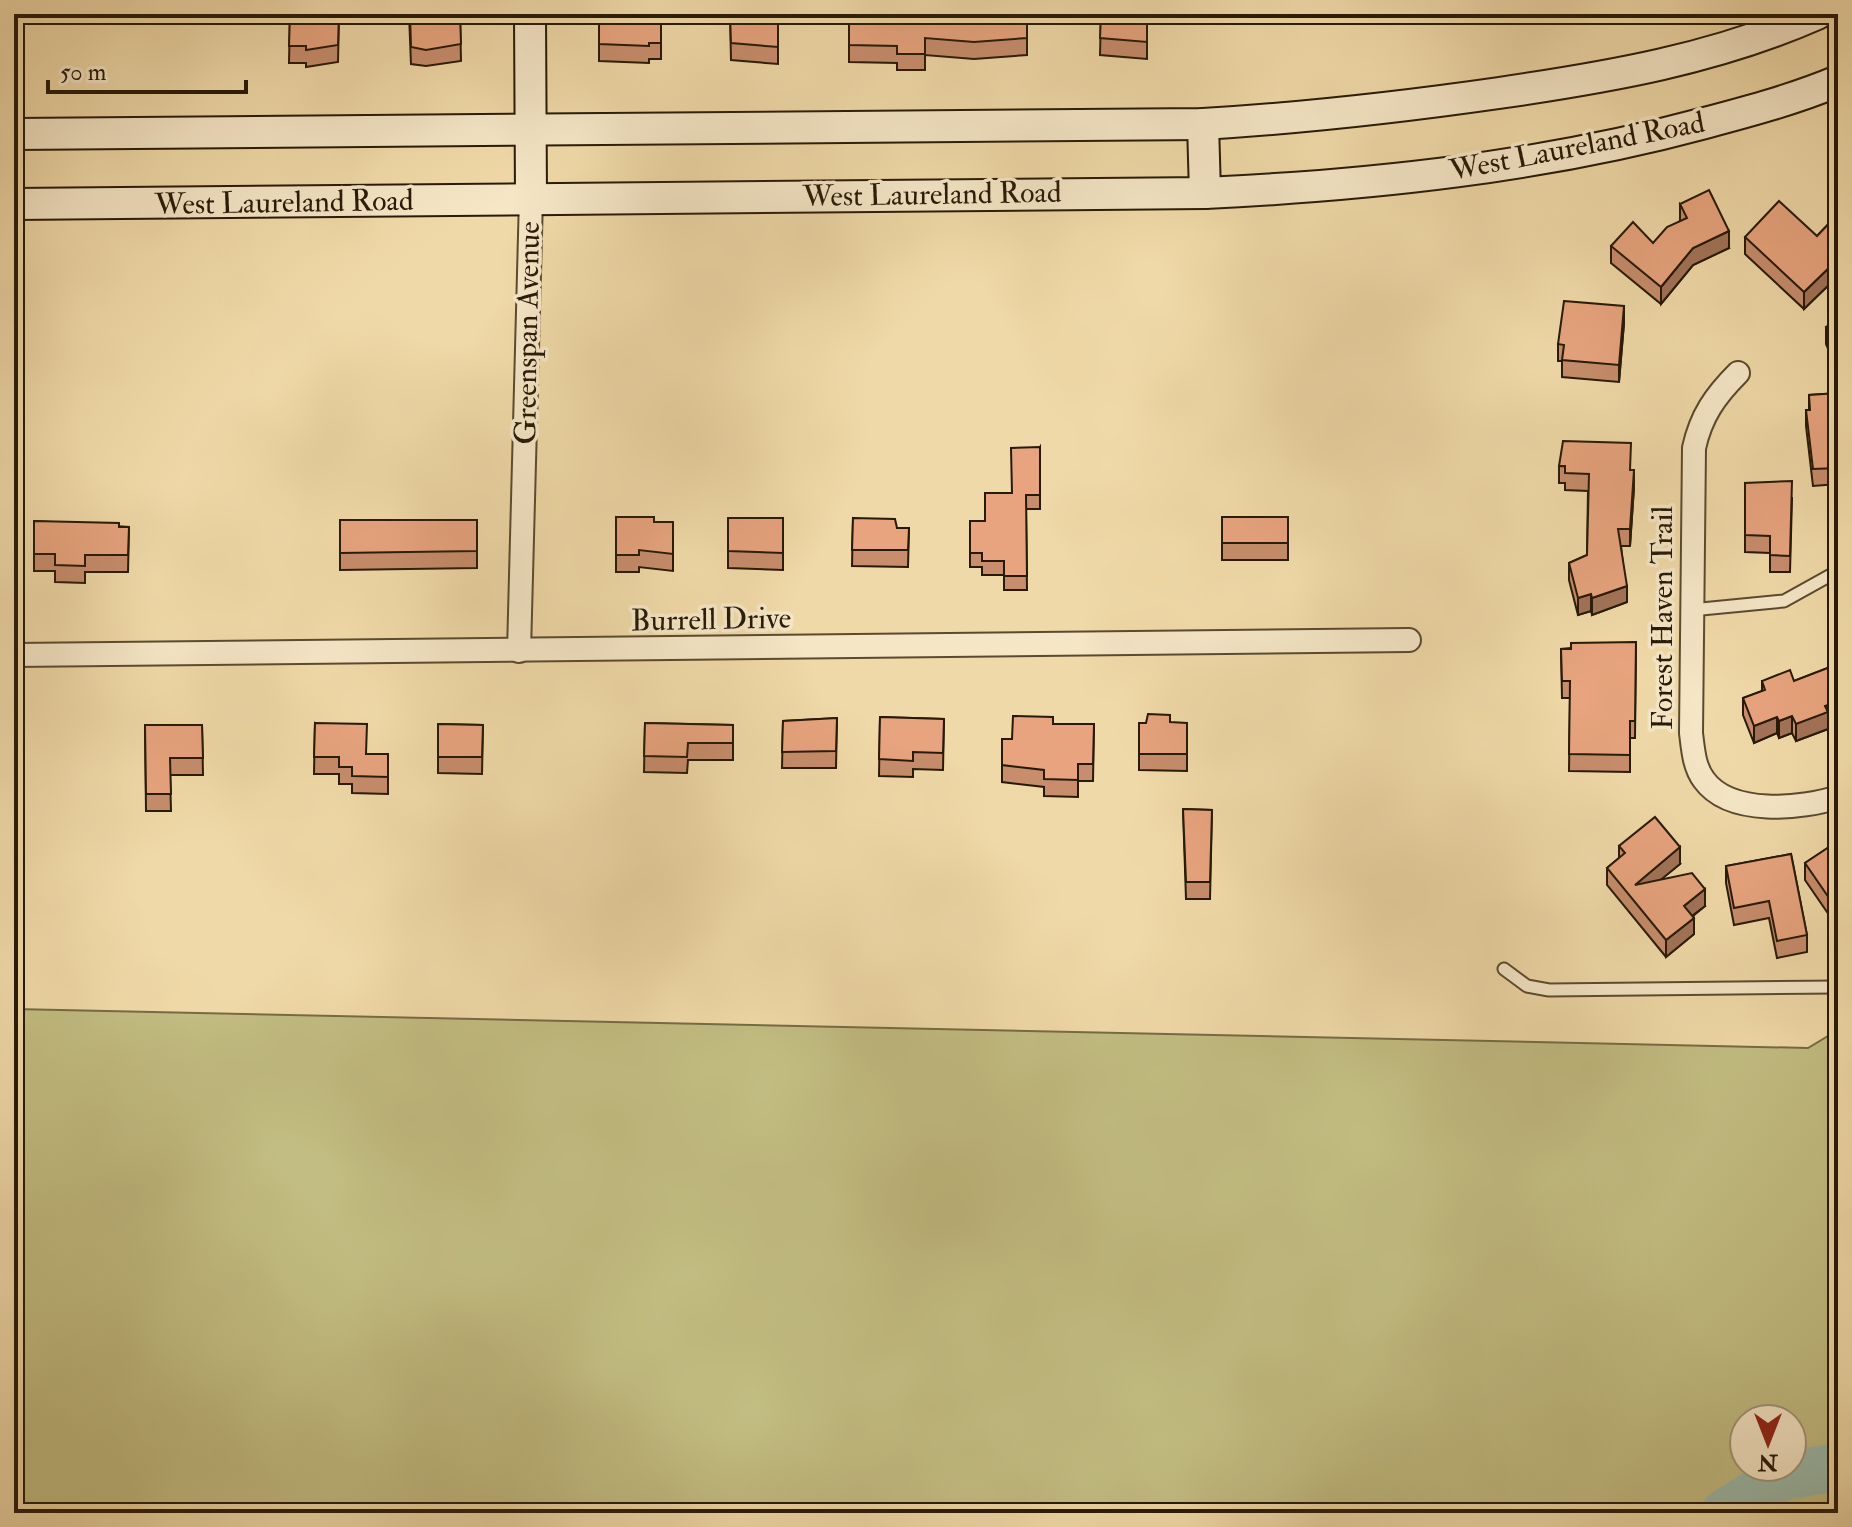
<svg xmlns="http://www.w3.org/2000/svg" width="1852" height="1527" font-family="'IM FELL Double Pica',serif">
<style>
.green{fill:#c2bd82;stroke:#756c44;stroke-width:2;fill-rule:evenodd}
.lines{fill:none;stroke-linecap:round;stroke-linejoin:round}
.river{stroke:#9abaaa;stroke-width:48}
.lane-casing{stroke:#5a4a2f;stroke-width:15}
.street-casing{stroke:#5a4a2f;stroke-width:26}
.secondary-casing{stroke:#281a07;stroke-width:34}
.lane{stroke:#f5e6c6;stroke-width:11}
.street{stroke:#f5e6c6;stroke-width:22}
.secondary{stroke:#f5e6c6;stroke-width:30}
.wall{fill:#c78d6c;stroke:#281a07;stroke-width:2}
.shaded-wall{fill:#a27358;stroke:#281a07;stroke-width:2}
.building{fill:#e7a47e;stroke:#281a07;stroke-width:2}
.labels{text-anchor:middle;stroke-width:7;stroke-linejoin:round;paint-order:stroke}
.street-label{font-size:30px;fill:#281a07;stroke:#f5e6c6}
</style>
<rect width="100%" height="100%" fill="#f0d9a8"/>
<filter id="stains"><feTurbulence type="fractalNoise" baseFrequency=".0025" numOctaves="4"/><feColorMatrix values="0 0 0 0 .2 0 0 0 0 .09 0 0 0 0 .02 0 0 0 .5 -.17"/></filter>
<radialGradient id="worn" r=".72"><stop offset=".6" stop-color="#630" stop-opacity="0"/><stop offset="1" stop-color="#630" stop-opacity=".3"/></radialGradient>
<path class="green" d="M14,1009l1794,39 30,-18v483h-1824zM1744,1419h48v48h-48z"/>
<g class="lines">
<polyline class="river" points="1725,1513 1783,1476 1838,1467"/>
<defs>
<g id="lane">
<polyline points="1691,610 1784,601 1838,571"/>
<polyline points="1504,969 1527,986 1549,990 1838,987"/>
</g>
<g id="street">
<path d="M1738,373c-23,23 -37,43 -44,75l-3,285c2,16 3,34 13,47 26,36 98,29 134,17"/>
<polyline points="519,651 531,198"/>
<polyline points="14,655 1409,640"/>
</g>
<g id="secondary">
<polyline points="530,14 531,198"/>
<polyline points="1203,124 1205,193"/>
<path d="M14,134l1189,-10c100,-6 198,-17 296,-31 110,-16 216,-34 318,-79"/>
<path d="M14,204l1191,-11c168,-8 337,-26 500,-70 45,-12 90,-24 133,-42"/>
</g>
</defs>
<use href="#lane" class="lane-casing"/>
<use href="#street" class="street-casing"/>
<use href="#secondary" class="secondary-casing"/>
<use href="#lane" class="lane"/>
<use href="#street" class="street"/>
<use href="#secondary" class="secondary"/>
</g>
<g class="wall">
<polygon points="290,14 339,14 338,62 306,67 306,63 289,63"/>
<polygon points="409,14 460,14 461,61 426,66 411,64"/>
<polygon points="599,14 661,14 661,59 649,59 649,63 599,61"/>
<polygon points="730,14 778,14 778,64 731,60"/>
<polygon points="849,14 1027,14 1027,55 974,59 925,55 925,70 897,70 897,63 849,62"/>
<polygon points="1101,14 1147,15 1147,59 1100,55"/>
<polygon points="1680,204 1729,248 1693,265 1661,304 1611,263 1611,246 1653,243 1680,221"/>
<polygon points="1838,214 1838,276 1804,309 1745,254 1745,237 1817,236"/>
<polygon points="1838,322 1838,372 1826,344 1826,327"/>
<polygon points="1624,323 1619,382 1562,377 1562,361 1558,361 1558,344"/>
<polygon points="1838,393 1838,484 1813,486 1806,426 1806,410 1809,410 1809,395"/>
<polygon points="1040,447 1040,509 1026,509 1027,590 1004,590 1004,575 982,575 982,567 970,567 970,521 985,521 1012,493"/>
<polygon points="1559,466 1631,470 1634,487 1630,546 1621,546 1627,602 1592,615 1591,611 1578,615 1569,580 1569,563 1587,555 1588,491 1565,490 1565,483 1559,483"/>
<polygon points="1745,483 1792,498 1790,572 1770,572 1770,553 1745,552"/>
<polygon points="616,517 654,522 673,522 673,571 639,567 639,572 616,572"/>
<rect x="1222" y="517" width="66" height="43"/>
<polygon points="728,518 783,518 783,570 728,568"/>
<polygon points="853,518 897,528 909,528 908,567 852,566"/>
<polygon points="340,520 477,520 477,568 340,570"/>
<polygon points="34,521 129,527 128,572 85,572 85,583 55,582 55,571 34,571"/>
<polygon points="1636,642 1635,738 1630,738 1630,772 1569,771 1570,698 1562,698 1561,649"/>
<polygon points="1838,664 1838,718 1828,721 1828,729 1796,741 1792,733 1779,738 1777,733 1754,743 1743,715 1743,698 1762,691 1762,681 1794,681"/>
<polygon points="880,717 944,719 943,770 913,769 913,777 879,776"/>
<polygon points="837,718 836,768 782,768 783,721"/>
<polygon points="315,723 367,754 388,754 388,794 352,793 352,784 339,784 339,774 314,774"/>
<polygon points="645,723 733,725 733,760 688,760 687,773 644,772"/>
<polygon points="1139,723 1187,723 1187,771 1139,770"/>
<polygon points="438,724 483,725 482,774 438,773"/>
<polygon points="1053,724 1094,724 1093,781 1078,781 1078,797 1044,796 1044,787 1002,782 1002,739 1012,739"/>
<polygon points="145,725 202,725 203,775 170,775 171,811 146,811"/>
<polygon points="1183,809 1212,810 1210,899 1186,899"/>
<polygon points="1838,841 1838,928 1805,880 1805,863"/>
<polygon points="1619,846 1680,864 1661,879 1705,906 1693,916 1694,934 1666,957 1607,885 1607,868 1619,858"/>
<polygon points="1791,854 1807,935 1807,952 1777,958 1769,918 1734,925 1726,883 1726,866"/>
</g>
<g class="shaded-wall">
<polygon points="1729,231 1729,248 1693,265 1661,304 1661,287 1693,248"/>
<polygon points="1838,259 1838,276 1804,309 1804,292"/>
<polygon points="1624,306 1624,323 1619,382 1619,365"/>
<polygon points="1634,470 1634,487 1630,546 1630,529"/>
<polygon points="1627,586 1627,602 1592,615 1592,598"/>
<polygon points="1591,594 1591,611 1578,615 1578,598"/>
<polygon points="1838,701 1838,718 1828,721 1828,729 1796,741 1796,724 1825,706"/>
<polygon points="1792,716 1792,733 1779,738 1779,721"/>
<polygon points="1777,717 1777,733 1754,743 1754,726"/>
<polygon points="1680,847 1680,864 1635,901 1635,885"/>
<polygon points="1705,889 1705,906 1684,922 1684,906"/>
<polygon points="1694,918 1694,934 1666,957 1666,940"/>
</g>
<g class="building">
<polygon points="290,14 339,14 338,45 306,50 306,46 289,46"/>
<polygon points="410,14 460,14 461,44 426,50 411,47"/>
<polygon points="599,14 661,14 661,43 649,43 649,46 599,44"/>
<polygon points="730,14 778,14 778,47 731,43"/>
<polygon points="849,14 1027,14 1027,38 974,42 925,38 925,54 897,54 897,46 849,45"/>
<polygon points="1101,14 1147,15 1147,42 1100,38"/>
<polygon points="1709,190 1729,231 1693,248 1661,287 1611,246 1633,222 1653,243 1667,227 1687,218 1680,204"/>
<polygon points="1779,201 1817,236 1838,214 1838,259 1804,292 1745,237"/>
<polygon points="1564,301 1624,306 1619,365 1562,360 1564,345 1558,344"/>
<polygon points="1838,322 1838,356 1826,327"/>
<polygon points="1838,393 1838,468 1813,469 1806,410 1810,410 1809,395"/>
<polygon points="1563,441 1631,443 1630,470 1634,470 1630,529 1618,529 1627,586 1592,598 1591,594 1578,598 1569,563 1587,555 1589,474 1565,473 1565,466 1559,466"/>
<polygon points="1040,447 1040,495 1026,495 1027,576 1004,576 1004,561 982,561 982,553 970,553 970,521 985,521 985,493 1012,493 1011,448"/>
<polygon points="1792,481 1790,556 1770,555 1770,536 1745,535 1745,483"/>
<polygon points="616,517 654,517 654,522 673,522 673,554 639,550 639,555 616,555"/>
<rect x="1222" y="517" width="66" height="26"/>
<polygon points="728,518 783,518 783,553 728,551"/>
<polygon points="853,518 895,519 897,528 909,528 908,550 852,550"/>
<polygon points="340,520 477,520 477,551 340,553"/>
<polygon points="34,521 119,523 119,527 129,527 128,555 85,555 85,566 55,565 55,554 34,554"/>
<polygon points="1636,642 1635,721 1630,721 1630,755 1569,754 1570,681 1562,681 1561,649 1571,649 1571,643"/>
<polygon points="1838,664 1838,701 1825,706 1828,712 1796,724 1792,716 1779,721 1777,717 1754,726 1743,698 1765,690 1762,681 1790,670 1794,681"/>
<polygon points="1148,714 1170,715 1170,722 1187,723 1187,754 1139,754 1139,723 1146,723"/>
<polygon points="1013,716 1053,717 1053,724 1094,724 1093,764 1078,764 1078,780 1044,779 1044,770 1002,765 1002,739 1012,739"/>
<polygon points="880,717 944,719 943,753 913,752 913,761 879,759"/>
<polygon points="837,718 836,751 782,752 783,721"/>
<polygon points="315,723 367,724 366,754 388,754 388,777 352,776 352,767 339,767 339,757 314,757"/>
<polygon points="645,723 733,725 733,743 688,743 687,757 644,756"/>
<polygon points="438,724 483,725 482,757 438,757"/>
<polygon points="145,725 202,725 203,758 170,758 171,794 146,794"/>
<polygon points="1183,809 1212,810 1210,882 1186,882"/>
<polygon points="1655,817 1680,847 1635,885 1692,873 1705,889 1684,906 1694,918 1666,940 1607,868 1625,853 1619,846"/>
<polygon points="1838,841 1838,911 1805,863"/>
<polygon points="1791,854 1807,935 1777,941 1769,901 1734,908 1726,866"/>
</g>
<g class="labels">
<g class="street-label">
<text transform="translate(1577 146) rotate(-11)" y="10">West Laureland Road</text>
<text transform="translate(932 194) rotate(-1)" y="10">West Laureland Road</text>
<text transform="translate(284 202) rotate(-1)" y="10">West Laureland Road</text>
<text transform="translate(527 333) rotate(-89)" y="10">Greenspan Avenue</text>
<text transform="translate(1662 618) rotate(-90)" y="10">Forest Haven Trail</text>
<text transform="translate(711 619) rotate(-1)" y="10">Burrell Drive</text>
</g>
</g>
<rect width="1852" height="1527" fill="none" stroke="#f0d9a8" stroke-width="48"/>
<rect x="16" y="16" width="1820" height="1495" fill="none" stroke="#281a07" stroke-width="4"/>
<rect x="24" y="24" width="1804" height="1479" fill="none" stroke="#281a07" stroke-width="2"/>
<g transform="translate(1768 1443) rotate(180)"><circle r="38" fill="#f5e6c6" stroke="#a3947a" stroke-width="2"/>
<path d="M0-6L14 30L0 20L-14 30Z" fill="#8f2418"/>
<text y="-12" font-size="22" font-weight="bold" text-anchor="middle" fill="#281a07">N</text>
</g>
<path d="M48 80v12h198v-12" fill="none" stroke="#281a07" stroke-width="4"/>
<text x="60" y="80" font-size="24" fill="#281a07" stroke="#f5e6c6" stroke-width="6" paint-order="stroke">50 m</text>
<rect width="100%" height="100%" filter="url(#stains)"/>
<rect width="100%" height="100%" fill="url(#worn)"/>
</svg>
